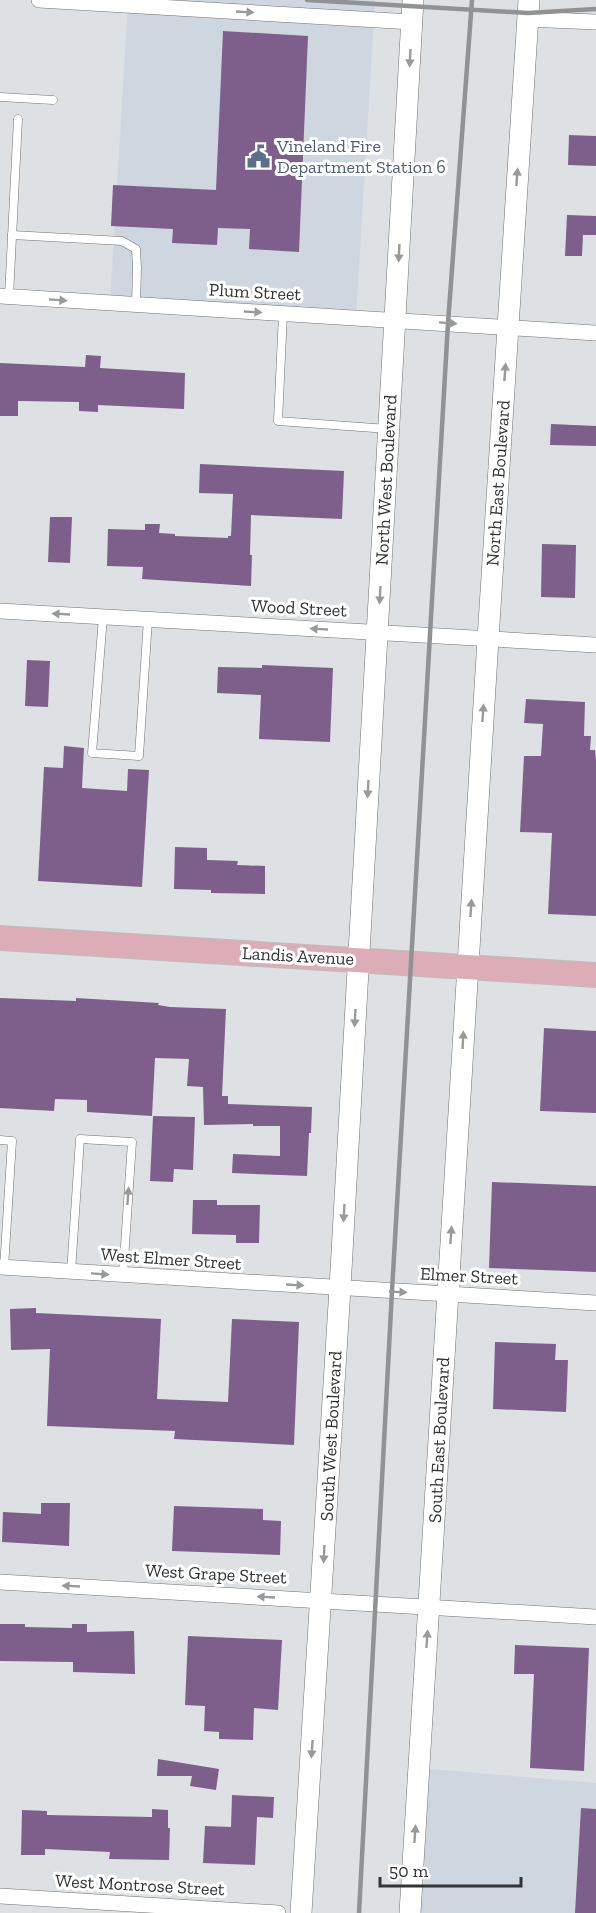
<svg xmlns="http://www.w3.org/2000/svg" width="596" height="1913" font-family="'Zilla Slab',serif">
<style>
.built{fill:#ced7df}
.building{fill:#7e5e8b}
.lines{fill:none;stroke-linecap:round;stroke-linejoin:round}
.service-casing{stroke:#6f7274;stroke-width:9}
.minor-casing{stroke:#6f7274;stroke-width:16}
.secondary-casing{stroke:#6f7274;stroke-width:22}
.primary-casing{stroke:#bebebe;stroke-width:26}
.service{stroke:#fff;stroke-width:8}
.minor{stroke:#fff;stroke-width:15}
.secondary{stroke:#fff;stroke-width:21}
.primary{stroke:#dcadb6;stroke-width:24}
.rail{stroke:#909294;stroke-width:4.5}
.oneway{fill:#999a9a}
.labels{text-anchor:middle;stroke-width:6;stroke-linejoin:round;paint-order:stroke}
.service-label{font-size:18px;fill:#4e5e75;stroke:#fff;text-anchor:start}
.street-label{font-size:18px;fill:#333435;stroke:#fff}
</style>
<rect width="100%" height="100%" fill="#dee1e4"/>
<g class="built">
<polygon points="125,0 375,0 356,318 110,304 128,2"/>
<polygon points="419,1768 596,1783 596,1913 410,1913"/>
</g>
<g class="building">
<polygon points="223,31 308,36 299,252 249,249 250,229 218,228 217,245 172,243 173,229 111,226 113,185 216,190"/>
<polygon points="569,135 596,136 596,166 568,165"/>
<polygon points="567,215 596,216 596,235 583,235 582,256 565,256"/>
<polygon points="86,355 101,356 100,368 185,373 184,409 98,405 98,412 79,411 79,402 18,401 18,416 0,416 0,363 85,367"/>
<polygon points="551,424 596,426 596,446 550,445"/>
<polygon points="200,464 344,471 342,519 251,515 250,555 252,555 251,586 142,579 143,567 107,566 108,529 145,530 145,524 160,524 159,533 175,534 175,536 228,538 228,536 231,536 233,494 199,493"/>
<polygon points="50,517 72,517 70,563 48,562"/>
<polygon points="542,544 576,545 575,598 541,597"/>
<polygon points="27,660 50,661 48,707 25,706"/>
<polygon points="262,665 333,668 330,742 259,739 261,695 217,693 218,667 262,668"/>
<polygon points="526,699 585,702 584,736 591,736 590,750 595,750 596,760 596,916 548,914 552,833 520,832 524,756 541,756 543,724 524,723"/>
<polygon points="64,746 84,748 82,788 127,791 128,769 149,770 142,887 38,881 44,767 63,768"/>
<polygon points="175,847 207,848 207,860 238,861 237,865 265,866 265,894 211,893 211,890 174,889"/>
<polygon points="0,998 76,1001 76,998 159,1003 158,1005 170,1007 226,1009 222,1096 228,1096 228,1104 312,1107 311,1133 309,1133 307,1176 232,1173 233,1154 280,1156 280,1126 253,1126 253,1124 204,1125 203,1087 187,1086 189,1059 155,1058 152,1116 87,1112 87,1100 55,1099 54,1111 0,1108"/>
<polygon points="544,1028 596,1031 596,1113 540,1111"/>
<polygon points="153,1116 195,1117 193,1170 174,1169 173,1182 150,1181"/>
<polygon points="492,1182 596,1186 596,1272 489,1268"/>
<polygon points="193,1200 217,1200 217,1205 260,1205 259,1243 236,1243 236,1235 192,1234"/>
<polygon points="36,1308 36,1313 161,1319 157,1399 228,1402 232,1319 299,1322 294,1445 174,1439 175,1431 47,1426 50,1349 11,1350 10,1309"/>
<polygon points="495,1342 556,1344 555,1360 568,1360 566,1412 493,1409"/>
<polygon points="41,1503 70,1503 69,1546 2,1542 3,1512 41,1514"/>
<polygon points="174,1506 263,1509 263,1520 281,1521 280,1555 172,1551"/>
<polygon points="0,1624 25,1624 25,1627 72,1628 72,1624 87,1624 87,1632 134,1631 135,1674 73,1672 73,1662 0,1661"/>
<polygon points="188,1636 282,1640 278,1710 254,1708 253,1740 219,1739 219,1732 204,1731 205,1706 185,1705"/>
<polygon points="515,1645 589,1648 584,1771 530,1768 534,1674 514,1674"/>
<polygon points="158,1759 219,1769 216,1790 190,1786 192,1776 157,1776"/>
<polygon points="232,1795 274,1797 273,1818 257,1817 255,1865 203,1863 205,1826 231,1827"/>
<polygon points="581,1808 596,1809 596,1913 575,1913"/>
<polygon points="152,1809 168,1810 168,1828 170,1828 169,1860 109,1859 110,1852 45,1849 45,1855 21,1855 22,1810 47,1811 47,1815 152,1817"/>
</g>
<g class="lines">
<defs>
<g id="service">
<polyline points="0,97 53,100"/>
<polyline points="12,235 122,241 136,249 137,268 136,304"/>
<polyline points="9,296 18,119"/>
<polyline points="283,314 278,421 388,429"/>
<polyline points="103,617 92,753 139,756 148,619"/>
<polyline points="0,1140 12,1141 4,1268"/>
<polyline points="71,1272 80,1139 132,1142 123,1275"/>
</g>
<g id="minor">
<polyline points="39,0 412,22"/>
<polyline points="526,19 596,22"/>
<polyline points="0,296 596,333"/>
<polyline points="0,611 596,645"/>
<polyline points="0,1267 596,1303"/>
<polyline points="0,1582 596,1617"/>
<polyline points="0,1896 278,1913"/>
</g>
<g id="secondary">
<polyline points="301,1913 340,1288 413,0"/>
<polyline points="410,1913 488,639 529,0"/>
</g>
<polyline id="primary" points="0,938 596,975"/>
</defs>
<use href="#service" class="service-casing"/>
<use href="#minor" class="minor-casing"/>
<use href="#secondary" class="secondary-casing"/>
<use href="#primary" class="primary-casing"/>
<use href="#service" class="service"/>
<use href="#minor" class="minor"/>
<use href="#secondary" class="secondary"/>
<use href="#primary" class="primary"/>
<g class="rail">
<polyline points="307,0 528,13 596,9"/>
<polyline points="359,1913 392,1291 448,323 472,0"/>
</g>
</g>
<defs><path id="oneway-solid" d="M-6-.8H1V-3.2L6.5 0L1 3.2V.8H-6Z" transform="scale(1.5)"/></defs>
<g class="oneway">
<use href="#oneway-solid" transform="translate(245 12) rotate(3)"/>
<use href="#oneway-solid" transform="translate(410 58) rotate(93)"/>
<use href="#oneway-solid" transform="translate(517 177) rotate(-86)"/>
<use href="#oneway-solid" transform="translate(399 253) rotate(93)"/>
<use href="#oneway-solid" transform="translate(58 300) rotate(4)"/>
<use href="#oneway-solid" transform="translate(253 312) rotate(3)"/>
<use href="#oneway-solid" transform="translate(448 323) rotate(4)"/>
<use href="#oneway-solid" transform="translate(505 372) rotate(-86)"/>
<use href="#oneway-solid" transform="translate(380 595) rotate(93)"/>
<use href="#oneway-solid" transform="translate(61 614) rotate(-177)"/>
<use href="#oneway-solid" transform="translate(319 629) rotate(-177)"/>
<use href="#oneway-solid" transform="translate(483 713) rotate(-86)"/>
<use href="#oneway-solid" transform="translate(368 789) rotate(93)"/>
<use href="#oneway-solid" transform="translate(471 908) rotate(-86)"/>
<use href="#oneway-solid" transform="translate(355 1018) rotate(93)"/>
<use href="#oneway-solid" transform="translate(463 1040) rotate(-87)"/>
<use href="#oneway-solid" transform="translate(128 1196) rotate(-86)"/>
<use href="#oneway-solid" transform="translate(344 1213) rotate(93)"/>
<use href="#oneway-solid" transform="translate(451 1235) rotate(-86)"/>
<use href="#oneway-solid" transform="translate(100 1274) rotate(4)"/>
<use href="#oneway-solid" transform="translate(295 1285) rotate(3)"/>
<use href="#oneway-solid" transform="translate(398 1292) rotate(3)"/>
<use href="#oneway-solid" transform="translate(324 1554) rotate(93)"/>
<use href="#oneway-solid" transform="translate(71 1586) rotate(-177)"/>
<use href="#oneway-solid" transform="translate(266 1597) rotate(-177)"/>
<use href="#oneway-solid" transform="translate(427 1639) rotate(-86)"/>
<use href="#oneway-solid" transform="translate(312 1749) rotate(94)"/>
<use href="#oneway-solid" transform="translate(415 1834) rotate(-86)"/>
</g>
<defs>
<symbol id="civic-bare" viewBox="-9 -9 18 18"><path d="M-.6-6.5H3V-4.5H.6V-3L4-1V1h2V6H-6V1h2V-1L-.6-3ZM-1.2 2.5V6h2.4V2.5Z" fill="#5c6f8a" stroke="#fff" stroke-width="2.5" paint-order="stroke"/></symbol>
</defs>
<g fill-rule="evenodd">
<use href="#civic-bare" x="242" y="140" width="33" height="33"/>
</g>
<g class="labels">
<g class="service-label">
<text x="277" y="152">Vineland Fire<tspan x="277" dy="21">Department Station 6</tspan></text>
</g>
<g class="street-label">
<text transform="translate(255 292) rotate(3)" y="6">Plum Street</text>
<text transform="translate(386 480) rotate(-87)" y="6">North West Boulevard</text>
<text transform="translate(498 483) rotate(-86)" y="6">North East Boulevard</text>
<text transform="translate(299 608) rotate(3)" y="6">Wood Street</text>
<text transform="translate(298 956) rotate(3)" y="6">Landis Avenue</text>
<text transform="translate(171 1259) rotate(4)" y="6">West Elmer Street</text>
<text transform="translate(469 1276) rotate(3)" y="6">Elmer Street</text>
<text transform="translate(331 1436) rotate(-87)" y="6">South West Boulevard</text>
<text transform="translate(439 1440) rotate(-87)" y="6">South East Boulevard</text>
<text transform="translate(216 1574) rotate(3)" y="6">West Grape Street</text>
<text transform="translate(140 1885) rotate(3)" y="6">West Montrose Street</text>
</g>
</g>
<path d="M380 1877v9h141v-9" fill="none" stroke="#333435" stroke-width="3"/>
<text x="389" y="1877" font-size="18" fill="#333435" stroke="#ffffff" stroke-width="4.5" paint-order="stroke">50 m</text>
</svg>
